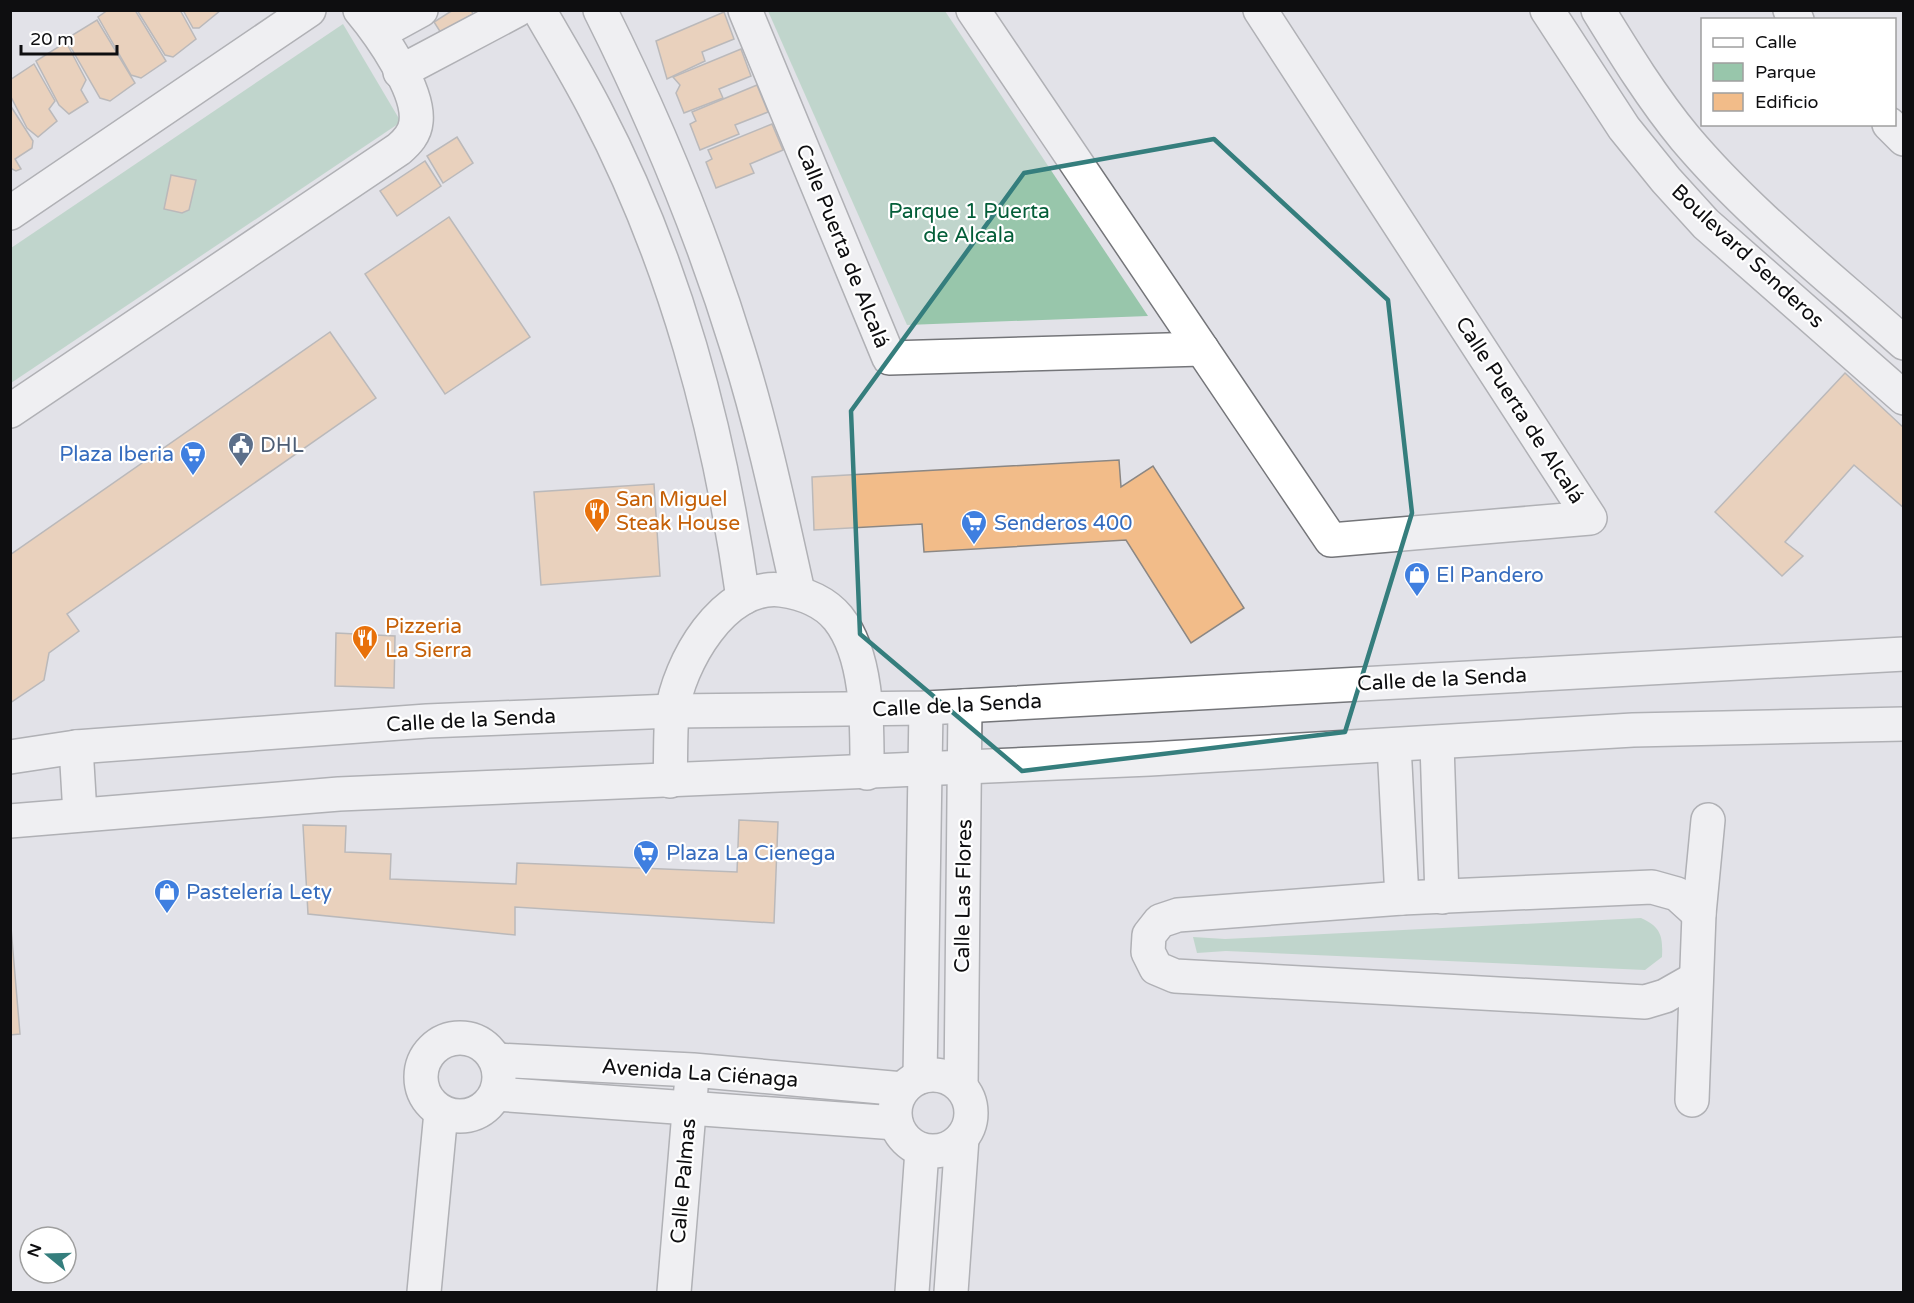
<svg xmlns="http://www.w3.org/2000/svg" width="1914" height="1303" font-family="'Varela Round',sans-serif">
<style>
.green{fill:#98c6ab}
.building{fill:#f2bc89;stroke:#8b8784;stroke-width:1.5}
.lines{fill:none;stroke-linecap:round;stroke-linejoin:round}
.minor-casing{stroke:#747579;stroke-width:36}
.major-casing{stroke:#747579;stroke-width:36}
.minor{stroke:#fff;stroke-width:33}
.major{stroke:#fff;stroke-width:33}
.marked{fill:none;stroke:#357e7d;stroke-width:4.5;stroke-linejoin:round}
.labels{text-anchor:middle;stroke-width:4.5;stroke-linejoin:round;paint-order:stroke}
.park-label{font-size:21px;fill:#045e39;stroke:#fff}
.street-label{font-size:21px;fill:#0e0e10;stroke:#fff}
.service-label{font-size:21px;fill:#4e5e75;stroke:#fff;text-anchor:start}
.shop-label{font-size:21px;fill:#366cbe;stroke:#fff;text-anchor:start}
.food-label{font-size:21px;fill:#c56008;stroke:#fff;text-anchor:start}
</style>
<rect width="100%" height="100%" fill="#e2e2e8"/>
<g class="green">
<polygon points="768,11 945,11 1148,316 907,325"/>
<polygon points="343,24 401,122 11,383 11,248"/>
<path d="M1641,918c20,9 22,18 21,39l-17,13 -419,-19 -29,2 -4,-16 32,2z"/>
</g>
<g class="building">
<polygon points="108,10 135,10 166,61 141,78 131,75 98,17"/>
<polygon points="137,10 180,10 196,39 173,57 165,55"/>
<polygon points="183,10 221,10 199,28 193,28"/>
<polygon points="453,10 471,10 473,14 441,33 434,22"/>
<polygon points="724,12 734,39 702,52 705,61 667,79 656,41"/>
<polygon points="97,20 135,83 110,101 100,98 66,39"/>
<polygon points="66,42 86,80 81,90 88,102 69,114 59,105 36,61"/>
<polygon points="741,49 751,76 719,89 723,98 684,113 676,93 680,85 673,77"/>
<polygon points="34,64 55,101 49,109 57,121 38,137 27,128 10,95 10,80"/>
<polygon points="757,85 768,112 735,125 739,134 700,150 690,124 696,121 692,112"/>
<polygon points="10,105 33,141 32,148 15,159 21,169 16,171 10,168"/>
<polygon points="772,124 783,150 750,164 754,173 716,188 706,162 712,159 708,150"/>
<polygon points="457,137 473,163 443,183 427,156"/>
<polygon points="425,161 441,186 397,216 380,191"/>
<polygon points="171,175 196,180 189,210 182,213 164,209"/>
<polygon points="449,217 530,337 445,394 365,274"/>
<polygon points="330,332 376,398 67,614 79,631 49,653 44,680 10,703 10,555"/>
<polygon points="1845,373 1904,428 1904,508 1854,465 1785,542 1803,556 1782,576 1715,512"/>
<polygon points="1119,460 1121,487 1153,466 1244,608 1191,643 1126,540 924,552 922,524 814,530 812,477"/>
<polygon points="654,484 660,576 541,585 534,492"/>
<polygon points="336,633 395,636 394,688 335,686"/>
<polygon points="739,820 778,822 774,923 515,907 515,935 308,914 303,825 346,826 345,852 391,854 390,879 516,884 517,863 737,872"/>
<polygon points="10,916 20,1034 10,1035"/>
</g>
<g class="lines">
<defs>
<g id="minor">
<path d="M539,10c19,33 39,66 56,99 80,153 124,318 148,489"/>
<path d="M600,10c55,110 102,223 138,340 25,80 42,161 60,242"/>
<polyline points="745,10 889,358 1202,349"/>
<polyline points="973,10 1331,540 1590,518 1260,10"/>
<polyline points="1790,10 1797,20"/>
<polyline points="379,33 421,10"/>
<polyline points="400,72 517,10"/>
<polyline points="1889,124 1904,139"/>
<polyline points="10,213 309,10"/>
<path d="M10,411l389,-262c8,-7 16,-15 17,-27 4,-32 -36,-88 -56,-112"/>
<polyline points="1437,744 1442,897"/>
<polyline points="1394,745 1402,898"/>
<polyline points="76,747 80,814"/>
<path d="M670,781c1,-22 0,-46 2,-68 6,-49 52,-130 109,-123 21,3 43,11 57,28 31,39 29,108 29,155"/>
<polyline points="1695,979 1665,996 1645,1002 1175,976 1156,968 1148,952 1149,935 1160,921 1178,915 1402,898 1652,887 1677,894 1699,914"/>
<circle cx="460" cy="1077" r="39"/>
<polyline points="496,1060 693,1070 903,1089"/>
<circle cx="933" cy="1113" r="38"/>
<polyline points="920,1077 926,708"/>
<polyline points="961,1086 965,706"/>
<polyline points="496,1094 896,1123"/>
<polyline points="1692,1100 1699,914 1708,820"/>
<polyline points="424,1292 441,1112"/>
<polyline points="674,1292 691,1088"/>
<polyline points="912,1292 922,1150"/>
<polyline points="951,1292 962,1138"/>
</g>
<g id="major">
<polyline points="1547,10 1624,128 1666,180 1706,224 1904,398"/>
<path d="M1598,10c27,44 54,88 87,128 64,76 145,139 219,205"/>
<polyline points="10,757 76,747 427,721 672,711 926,708 1904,654"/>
<polyline points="10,821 339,794 1150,759 1633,730 1904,724"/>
</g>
</defs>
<use href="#minor" class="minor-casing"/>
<use href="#major" class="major-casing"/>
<use href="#minor" class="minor"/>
<use href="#major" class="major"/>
</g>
<path d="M0 0H1914V1303H0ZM1214,139l174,161 24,213 -67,219 -323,39 -162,-137 -9,-223 173,-238z" fill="#e2e2e8" fill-opacity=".55" fill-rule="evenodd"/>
<path class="marked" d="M1214,139l174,161 24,213 -67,219 -323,39 -162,-137 -9,-223 173,-238z"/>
<defs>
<symbol id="civic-pin" viewBox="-11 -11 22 30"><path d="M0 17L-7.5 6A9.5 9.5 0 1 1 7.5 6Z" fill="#5c6f8a" stroke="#fff"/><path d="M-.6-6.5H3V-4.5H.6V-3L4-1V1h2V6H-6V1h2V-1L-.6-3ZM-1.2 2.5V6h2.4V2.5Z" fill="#fff"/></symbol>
<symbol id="supermarket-pin" viewBox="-11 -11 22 30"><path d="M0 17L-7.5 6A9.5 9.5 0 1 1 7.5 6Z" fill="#3f7fe0" stroke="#fff"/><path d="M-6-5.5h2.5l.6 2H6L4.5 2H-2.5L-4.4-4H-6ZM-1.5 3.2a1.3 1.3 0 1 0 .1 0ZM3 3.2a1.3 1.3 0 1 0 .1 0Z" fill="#fff"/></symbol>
<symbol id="restaurant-pin" viewBox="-11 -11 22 30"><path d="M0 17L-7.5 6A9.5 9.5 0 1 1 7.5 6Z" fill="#e8710a" stroke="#fff"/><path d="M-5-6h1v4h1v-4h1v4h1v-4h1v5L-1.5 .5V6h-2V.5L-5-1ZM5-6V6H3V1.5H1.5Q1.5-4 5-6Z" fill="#fff"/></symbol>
<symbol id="shop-pin" viewBox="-11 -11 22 30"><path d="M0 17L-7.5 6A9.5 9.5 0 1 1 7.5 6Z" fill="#3f7fe0" stroke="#fff"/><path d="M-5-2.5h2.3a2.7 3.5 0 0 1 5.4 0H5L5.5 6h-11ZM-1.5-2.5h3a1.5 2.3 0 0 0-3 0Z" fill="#fff"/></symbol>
</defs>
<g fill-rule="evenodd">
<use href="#civic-pin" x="226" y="430" width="30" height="40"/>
<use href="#supermarket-pin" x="178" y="439" width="30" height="40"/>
<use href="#restaurant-pin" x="582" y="496" width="30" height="40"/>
<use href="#supermarket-pin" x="959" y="508" width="30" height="40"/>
<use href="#shop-pin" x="1402" y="560" width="30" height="40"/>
<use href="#restaurant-pin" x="350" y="623" width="30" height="40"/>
<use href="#supermarket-pin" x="631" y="838" width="30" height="40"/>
<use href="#shop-pin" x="152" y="877" width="30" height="40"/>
</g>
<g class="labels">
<g class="park-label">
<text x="969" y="218">Parque 1 Puerta<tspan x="969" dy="24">de Alcala</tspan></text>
</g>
<g class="street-label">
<text transform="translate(843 246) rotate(68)" y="7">Calle Puerta de Alcalá</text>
<text transform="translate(1748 256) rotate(43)" y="7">Boulevard Senderos</text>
<text transform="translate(1520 410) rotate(57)" y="7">Calle Puerta de Alcalá</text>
<text transform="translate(1442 679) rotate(-3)" y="7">Calle de la Senda</text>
<text transform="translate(957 705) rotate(-3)" y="7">Calle de la Senda</text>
<text transform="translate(471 720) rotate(-3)" y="7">Calle de la Senda</text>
<text transform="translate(963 896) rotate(-89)" y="7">Calle Las Flores</text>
<text transform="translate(700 1073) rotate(4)" y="7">Avenida La Ciénaga</text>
<text transform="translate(683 1181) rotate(-85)" y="7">Calle Palmas</text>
</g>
<g class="service-label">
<text x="260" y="452">DHL</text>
</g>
<g class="shop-label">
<text x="174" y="461" text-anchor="end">Plaza Iberia</text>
<text x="994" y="530">Senderos 400</text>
<text x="1436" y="582">El Pandero</text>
<text x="666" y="860">Plaza La Cienega</text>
<text x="186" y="899">Pastelería Lety</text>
</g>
<g class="food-label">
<text x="616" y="506">San Miguel<tspan x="616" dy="24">Steak House</tspan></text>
<text x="385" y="633">Pizzeria<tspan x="385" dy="24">La Sierra</tspan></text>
</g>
</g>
<rect width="1914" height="1303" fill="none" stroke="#0e0e10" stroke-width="24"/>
<rect x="1701" y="18" width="195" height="108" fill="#ffffff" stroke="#9f9f9f" stroke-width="1.5"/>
<rect x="1713" y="38" width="30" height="9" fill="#ffffff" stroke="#9f9f9f" stroke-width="1.5"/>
<text x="1755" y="48" font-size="18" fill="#0e0e10">Calle</text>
<rect x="1713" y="63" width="30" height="18" fill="#98c6ab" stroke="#9f9f9f" stroke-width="1.5"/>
<text x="1755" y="78" font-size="18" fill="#0e0e10">Parque</text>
<rect x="1713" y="93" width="30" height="18" fill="#f2bc89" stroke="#9f9f9f" stroke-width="1.5"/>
<text x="1755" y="108" font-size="18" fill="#0e0e10">Edificio</text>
<g transform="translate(48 1255) rotate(289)"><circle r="28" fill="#ffffff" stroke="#9f9f9f" stroke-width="1.5"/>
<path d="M0-4.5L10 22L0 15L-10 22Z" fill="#357e7d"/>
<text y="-9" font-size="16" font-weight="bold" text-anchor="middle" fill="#0e0e10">N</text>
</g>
<path d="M21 45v9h96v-9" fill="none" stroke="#0e0e10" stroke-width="3"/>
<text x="30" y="45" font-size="18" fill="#0e0e10" stroke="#ffffff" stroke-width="4.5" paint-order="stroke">20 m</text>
</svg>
